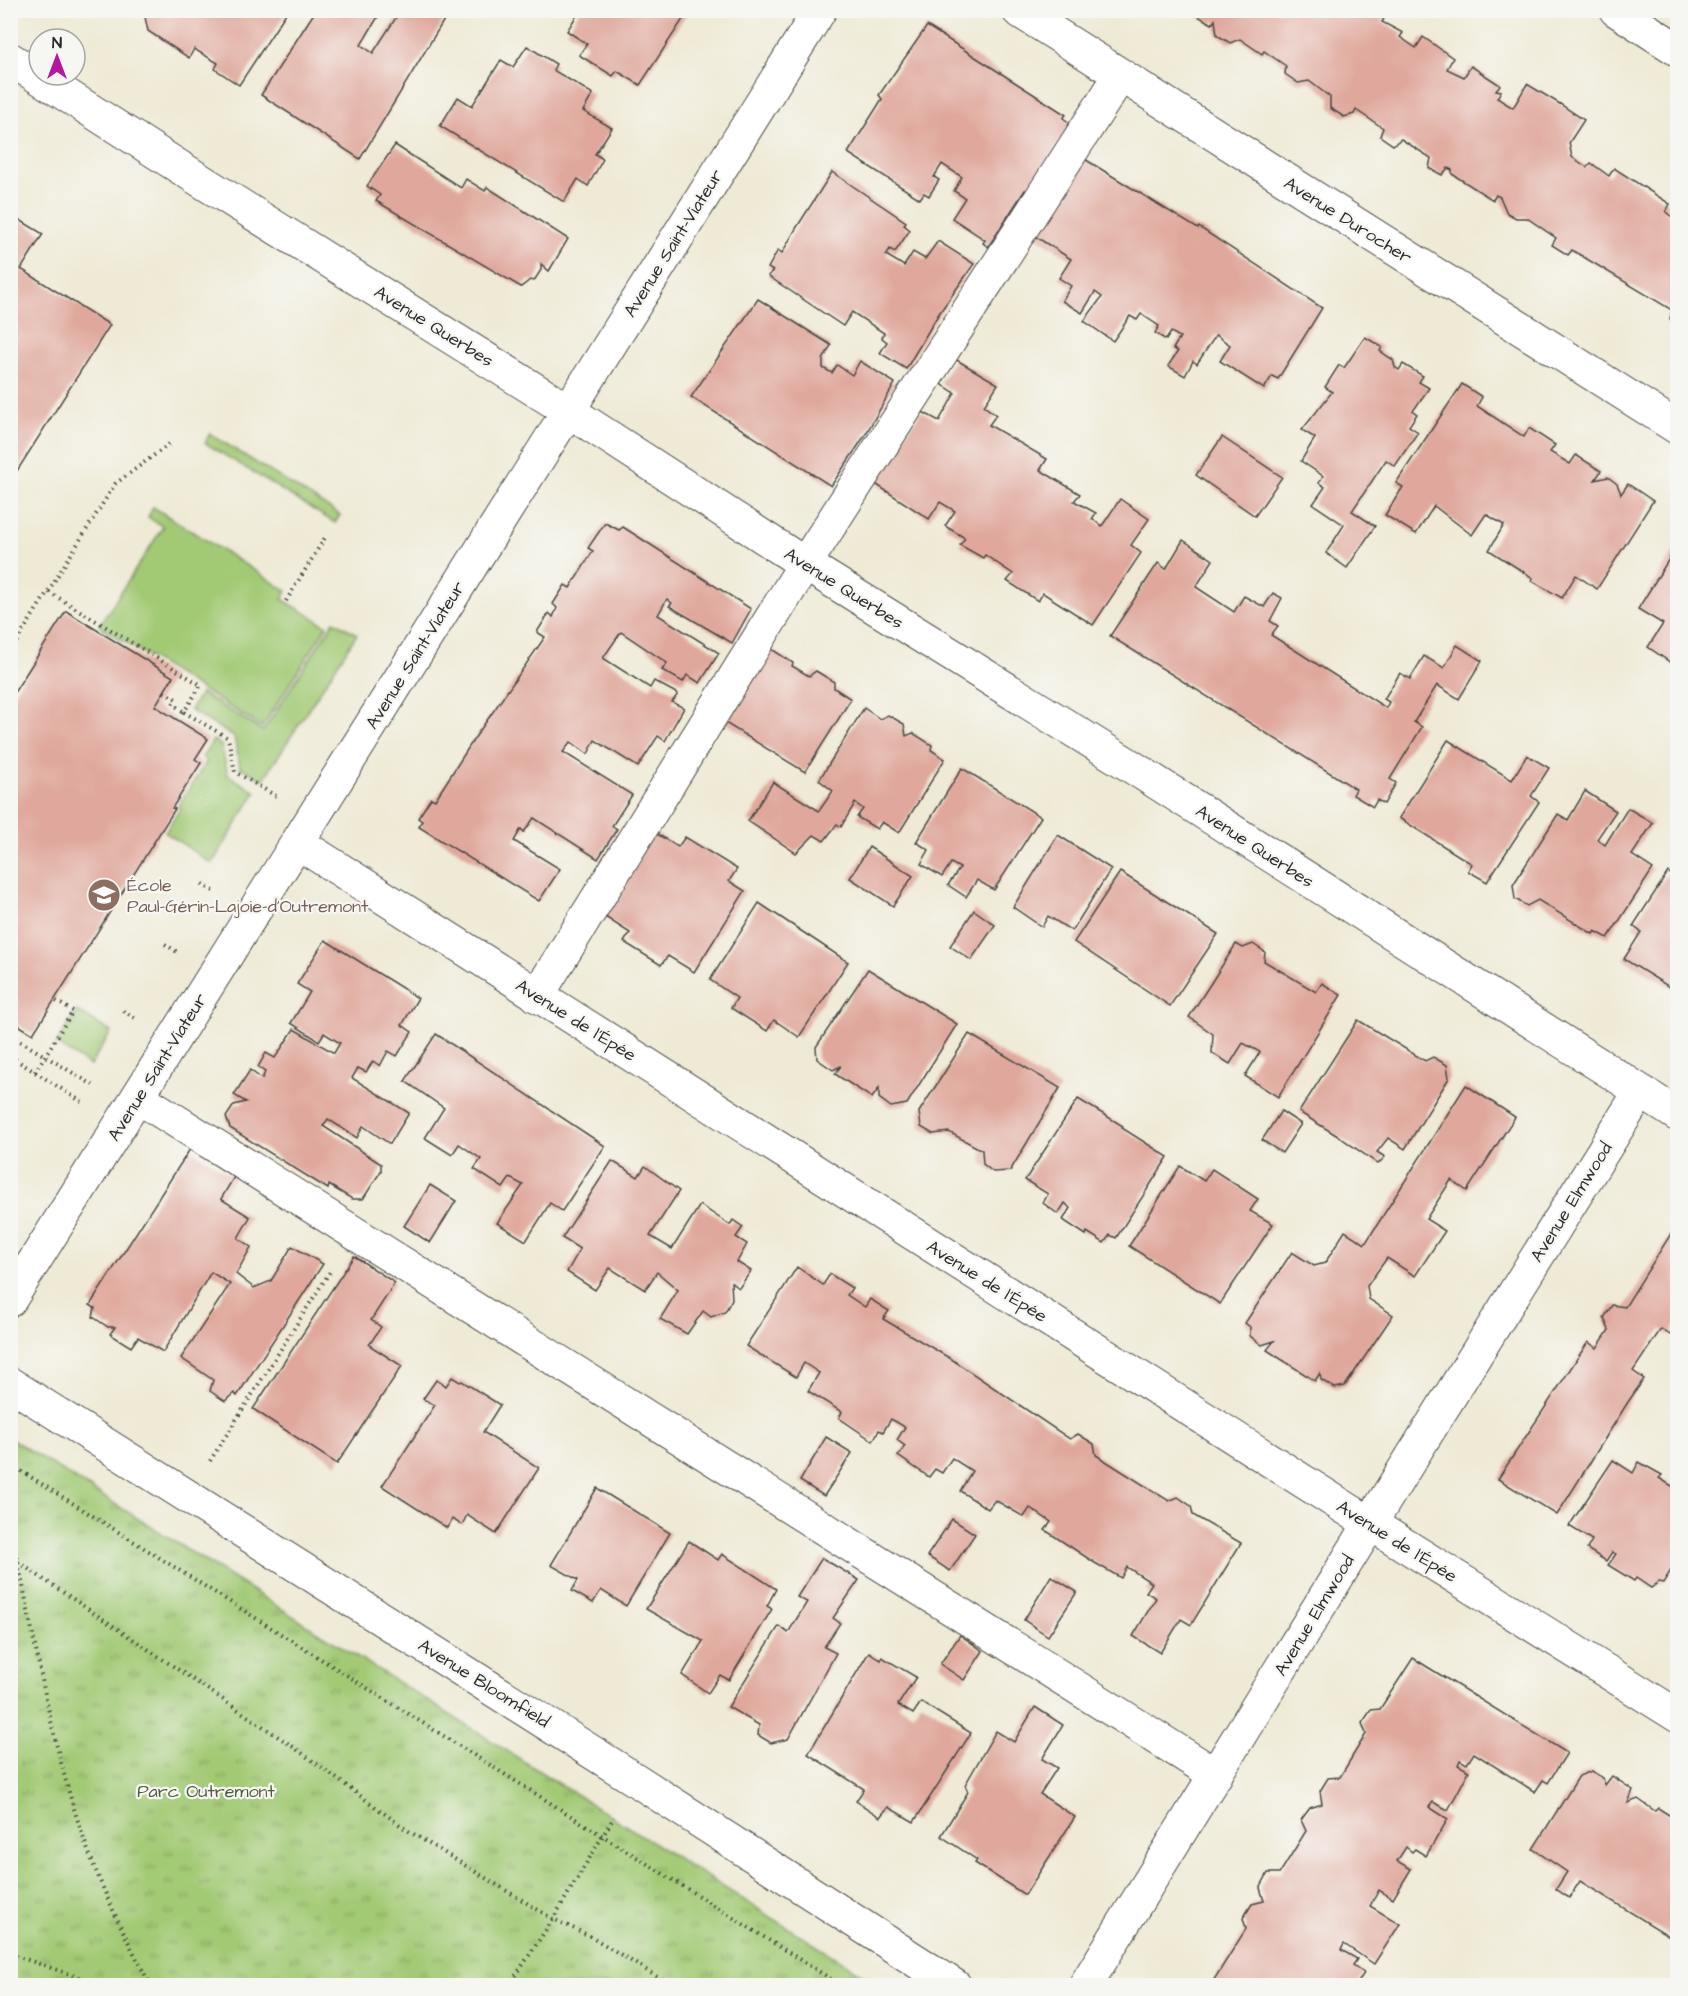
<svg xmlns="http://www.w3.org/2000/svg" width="1688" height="1996" font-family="'Architects Daughter',sans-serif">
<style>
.green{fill:#a2ca75;stroke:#667a50;stroke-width:1.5}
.park{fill:url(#park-tufts);stroke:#667a50;stroke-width:1.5}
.building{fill:#e0a89c}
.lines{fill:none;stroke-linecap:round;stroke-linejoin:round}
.minor-casing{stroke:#484844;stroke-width:35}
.path{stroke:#484844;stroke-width:4;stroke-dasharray:1.5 4.5;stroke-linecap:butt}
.minor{stroke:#fff;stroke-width:33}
.labels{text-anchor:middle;stroke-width:4.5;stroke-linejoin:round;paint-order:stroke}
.street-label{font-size:18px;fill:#2b2b2b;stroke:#f6f6f2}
.education-label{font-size:18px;fill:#785e54;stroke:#f6f6f2;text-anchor:start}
.park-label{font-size:18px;fill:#4f5b41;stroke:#f6f6f2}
</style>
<defs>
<pattern id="park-tufts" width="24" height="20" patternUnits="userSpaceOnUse" patternTransform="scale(1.5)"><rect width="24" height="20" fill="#a2ca75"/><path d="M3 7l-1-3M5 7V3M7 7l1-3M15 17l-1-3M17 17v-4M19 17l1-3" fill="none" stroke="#84a460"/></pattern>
</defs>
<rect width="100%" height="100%" fill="#f6f6f2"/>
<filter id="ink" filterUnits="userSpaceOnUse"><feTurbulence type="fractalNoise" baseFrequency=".0167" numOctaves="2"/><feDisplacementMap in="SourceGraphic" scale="12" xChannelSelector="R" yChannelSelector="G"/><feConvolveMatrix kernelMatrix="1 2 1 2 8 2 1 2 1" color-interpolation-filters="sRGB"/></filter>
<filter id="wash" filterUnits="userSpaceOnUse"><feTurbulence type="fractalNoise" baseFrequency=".008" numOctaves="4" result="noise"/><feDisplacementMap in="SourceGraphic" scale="24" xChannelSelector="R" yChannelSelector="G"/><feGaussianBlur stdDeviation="1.35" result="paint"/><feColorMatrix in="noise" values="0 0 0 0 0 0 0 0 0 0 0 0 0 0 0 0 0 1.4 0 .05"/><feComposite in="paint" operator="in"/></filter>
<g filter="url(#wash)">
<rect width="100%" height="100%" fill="#efead5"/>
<g class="green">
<polygon points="210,433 210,434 340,515 335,523 205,443"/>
<polygon points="153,507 287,591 282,599 327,626 262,727 99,626 163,527 148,517"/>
<polygon points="334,621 357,634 263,780 240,767 234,737 190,710 201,693 263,731"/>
<polygon points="213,740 221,745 228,775 256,792 212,864 165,832 180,809 178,806 207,761 202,757"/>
<polygon points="77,1011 111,1032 90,1066 56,1044"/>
</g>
<polygon class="park" points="10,1438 879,1985 11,1985"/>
<g id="blocks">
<g class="building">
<polygon points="150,10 288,10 239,85 215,69 218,63 194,49 189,58 148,31 145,17"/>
<polygon points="316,10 382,10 361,45 373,53 401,10 429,10 444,20 360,159 261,95"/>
<polygon points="580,10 689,10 640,85 617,71 613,76 579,55 587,44 567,31"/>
<polygon points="1180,10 1389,10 1382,22 1403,33 1400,37 1416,48 1423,37 1453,58 1447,69 1464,77 1471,66 1500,85 1496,90 1501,91 1497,98 1513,108 1527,84 1560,104 1584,120 1569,143 1572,157 1587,167 1591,163 1609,176 1614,168 1670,204 1666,212 1677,221 1677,324 1670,319 1672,310 1572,250 1568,255 1552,245 1556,238 1527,218 1516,218 1507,213 1500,197 1496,195 1493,200 1452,174 1452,170 1448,168 1442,175 1429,168 1431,158 1401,139 1393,145 1380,136 1383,128 1356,110 1354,114 1344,117 1330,108 1330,97 1309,81 1298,83 1285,74 1286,66 1264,51 1262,54 1240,39 1230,43 1217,35 1215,20 1212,24 1191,12 1185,13"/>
<polygon points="927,26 1066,115 1063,118 1071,124 1026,192 1025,190 988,247 983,243 985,240 952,218 965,198 954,191 962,177 942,164 934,177 939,180 929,196 924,193 920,199 848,153 882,99 879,95"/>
<polygon points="527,46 556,64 553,70 593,94 583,111 612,128 595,154 603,159 588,186 578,179 564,202 440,126 458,97 472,106 501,60 513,67"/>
<polygon points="395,145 461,188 466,179 485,191 487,187 568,239 549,271 541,264 541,270 534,281 530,280 521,287 376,201 380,195 367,186"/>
<polygon points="1083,158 1198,229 1199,227 1322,308 1278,379 1272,376 1264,389 1220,361 1230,345 1216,335 1197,364 1193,361 1185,376 1168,366 1178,351 1173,349 1180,337 1171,332 1166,340 1155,333 1159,326 1141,314 1137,320 1130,316 1113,341 1084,321 1102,297 1095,292 1082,313 1062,301 1071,286 1059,278 1071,259 1033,235"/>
<polygon points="832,172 906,222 904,225 910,230 895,252 890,249 886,255 904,266 913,252 925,259 938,241 974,264 938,315 906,369 880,353 887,342 882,338 884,333 852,312 843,326 768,276 773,271 768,268 778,250 782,253 797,227"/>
<polygon points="10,214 43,234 21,269 110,325 10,482"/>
<polygon points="758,299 831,345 823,360 823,368 832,373 837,365 852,375 860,361 895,383 864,437 831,486 691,397"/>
<polygon points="1365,337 1382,347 1380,351 1393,360 1395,367 1399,370 1403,364 1423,376 1419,382 1429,388 1413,411 1417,414 1409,426 1418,432 1395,466 1386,460 1352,511 1375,526 1347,568 1326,553 1344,525 1313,504 1325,487 1319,483 1323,476 1301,461 1315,438 1302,430 1332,392 1325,387 1339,365 1344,368"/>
<polygon points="955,359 998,384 984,406 996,415 989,425 1047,459 1040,470 1080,494 1074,501 1096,513 1092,519 1102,526 1120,499 1149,519 1131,545 1141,553 1093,625 1043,593 1038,601 1007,581 1013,574 985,555 983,558 960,545 965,538 945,526 955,511 940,502 929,519 874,483 921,411 939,421 955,393 940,383"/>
<polygon points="1462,384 1482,397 1477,406 1524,437 1529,428 1555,445 1550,452 1570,464 1576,455 1601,471 1595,480 1608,477 1617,484 1621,494 1628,484 1653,501 1597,589 1576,575 1562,598 1532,581 1533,578 1489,550 1504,525 1486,514 1472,535 1434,506 1416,534 1385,515 1403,487 1396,483"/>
<polygon points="1222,437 1282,477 1255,516 1196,475"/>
<polygon points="605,523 619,530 623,527 751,609 732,643 669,606 672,603 667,599 658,615 719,653 700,683 687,675 683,682 662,670 667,663 621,632 603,658 650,688 654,681 678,694 672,702 684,708 665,741 658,736 638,767 595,740 588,754 571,742 563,752 632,795 612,826 617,829 598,859 534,818 524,832 521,829 514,841 560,869 539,901 419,827 422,821 418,818 431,798 435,800 474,739 545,637 537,632 549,613 553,617 557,608 553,604 565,585 570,588 593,551 588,548"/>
<polygon points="1183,540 1213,560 1196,587 1234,612 1244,596 1264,607 1273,593 1282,598 1270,621 1278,626 1271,635 1386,708 1389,702 1384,699 1400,673 1410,679 1424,656 1444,668 1457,645 1482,661 1459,699 1437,685 1414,722 1422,727 1390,779 1396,783 1384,804 1377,800 1373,807 1353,795 1356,789 1110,636 1158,563 1166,569"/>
<polygon points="1677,546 1677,670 1674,665 1648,647 1663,624 1638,609"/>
<polygon points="66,611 173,677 155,706 208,739 195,759 201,763 172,808 175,809 33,1034 10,1020 10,699"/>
<polygon points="770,648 793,663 792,666 809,676 816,671 834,682 834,688 851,699 805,772 722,721"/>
<polygon points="864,708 880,719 888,715 904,724 906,736 913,733 932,745 931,750 945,759 899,833 882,822 877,829 857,817 863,809 855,803 841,827 837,824 824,841 814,835 796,853 748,821 773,782 819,811 833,791 819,780"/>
<polygon points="1448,740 1512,780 1527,755 1549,768 1531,796 1539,802 1487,882 1468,871 1472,864 1399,818"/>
<polygon points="962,768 1041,817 994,890 977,880 966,897 948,885 960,868 951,863 942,877 921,864 929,850 916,842"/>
<polygon points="1585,791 1616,811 1597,839 1605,845 1628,808 1653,823 1632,855 1653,869 1608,938 1595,931 1593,934 1538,900 1527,906 1515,899 1513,885 1558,814 1568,820"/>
<polygon points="654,832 678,847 685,837 737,869 729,881 745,891 694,972 668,956 661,965 624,942 630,933 602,915"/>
<polygon points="1058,835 1111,869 1072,931 1048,916 1042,927 1013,907"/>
<polygon points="869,847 913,876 893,906 850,878"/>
<polygon points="1120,872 1218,934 1170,1006 1074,942"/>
<polygon points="1668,872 1677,879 1677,985 1674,990 1624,959 1641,932 1633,926"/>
<polygon points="759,903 848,962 799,1037 774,1020 767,1031 731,1008 737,998 710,980"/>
<polygon points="974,910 995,925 971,960 950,946"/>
<polygon points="325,940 418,998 402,1025 412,1032 397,1056 388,1051 380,1066 373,1061 366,1072 358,1068 352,1078 409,1113 390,1144 363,1126 357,1138 328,1119 323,1126 381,1164 381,1171 363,1199 352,1199 329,1185 328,1189 230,1128 226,1117 234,1105 246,1102 234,1095 250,1070 262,1079 265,1072 258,1067 266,1053 275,1058 294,1029 334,1053 340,1043 324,1033 319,1041 291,1023 310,992 297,984"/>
<polygon points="1236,944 1243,948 1253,944 1265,952 1264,961 1316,992 1322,983 1341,995 1278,1097 1245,1076 1260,1052 1243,1043 1230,1064 1212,1053 1213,1034 1189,1017"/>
<polygon points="868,969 957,1024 907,1104 891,1107 879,1098 879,1088 872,1098 835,1074 841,1066 833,1070 817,1059 816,1047"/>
<polygon points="1358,1020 1425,1061 1433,1057 1447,1065 1449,1078 1405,1149 1388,1138 1377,1152 1385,1157 1378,1164 1341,1138 1299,1112"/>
<polygon points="436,1034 605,1146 562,1211 550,1203 526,1241 497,1223 523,1185 510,1178 503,1188 474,1169 481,1159 459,1144 452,1155 425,1138 444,1108 405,1081"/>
<polygon points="969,1034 1060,1088 1010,1171 993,1172 983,1164 982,1150 949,1132 933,1134 921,1127 919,1112"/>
<polygon points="1466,1085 1515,1117 1467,1191 1451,1180 1426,1219 1445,1231 1415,1276 1387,1258 1367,1286 1369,1299 1393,1315 1345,1386 1335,1388 1321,1380 1320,1373 1315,1381 1267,1350 1274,1341 1262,1345 1250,1336 1250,1327 1245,1323 1292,1252 1314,1266 1325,1263 1345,1231 1365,1244"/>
<polygon points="1078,1099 1123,1126 1122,1128 1168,1157 1116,1238 1110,1235 1104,1243 1087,1232 1086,1235 1063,1220 1070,1208 1065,1203 1058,1214 1043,1203 1048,1194 1025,1180"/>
<polygon points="1281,1111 1301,1124 1282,1153 1262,1140"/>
<polygon points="190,1149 234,1177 221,1199 250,1217 238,1238 251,1247 236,1274 254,1288 271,1281 292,1246 323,1264 237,1396 234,1393 225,1401 210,1391 213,1380 181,1358 230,1284 211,1272 163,1352 138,1337 131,1347 110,1334 115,1327 108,1327 93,1317 95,1308 90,1305"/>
<polygon points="612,1161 638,1177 645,1166 679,1191 650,1236 672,1249 700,1205 730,1225 733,1220 743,1227 736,1237 747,1244 737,1262 751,1271 739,1288 731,1282 732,1299 725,1312 711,1317 703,1311 687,1334 660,1319 678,1290 657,1272 645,1290 610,1268 595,1290 567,1272 580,1249 562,1238"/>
<polygon points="1180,1166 1204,1181 1212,1169 1258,1199 1250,1211 1273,1224 1220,1304 1129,1246"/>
<polygon points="430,1185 456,1201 430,1243 404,1226"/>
<polygon points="1677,1224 1677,1323 1670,1335 1661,1329 1633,1371 1644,1379 1628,1402 1557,1515 1498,1479 1588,1342 1597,1348 1609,1330 1604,1318 1612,1305 1625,1307"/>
<polygon points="354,1256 395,1283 371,1320 381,1327 369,1345 402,1366 337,1464 253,1409"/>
<polygon points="797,1267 823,1285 830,1274 852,1288 847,1295 865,1307 870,1299 889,1311 883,1319 951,1359 1070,1439 1078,1434 1094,1444 1096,1455 1169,1501 1178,1497 1191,1506 1193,1515 1241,1543 1191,1625 1181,1619 1160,1653 1133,1636 1156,1598 1146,1592 1152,1583 1127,1567 1121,1578 1095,1563 1045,1530 1051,1522 1030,1508 1024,1517 995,1500 988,1509 960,1491 972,1471 952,1458 942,1473 935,1469 929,1477 898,1456 905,1446 897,1440 905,1427 891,1419 883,1432 879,1430 873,1441 839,1418 842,1412 808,1391 819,1373 804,1363 796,1377 746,1346"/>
<polygon points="452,1377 460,1382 462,1381 500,1405 483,1432 539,1468 496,1534 467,1515 462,1525 452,1519 447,1528 382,1486 435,1405 423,1399 436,1380 446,1386"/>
<polygon points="826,1437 852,1453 824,1496 800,1481"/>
<polygon points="1613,1460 1633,1473 1639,1462 1662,1475 1659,1478 1677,1489 1677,1561 1663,1583 1659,1582 1651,1588 1636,1578 1634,1581 1608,1565 1616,1554 1612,1552 1606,1561 1587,1549 1592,1540 1569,1526"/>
<polygon points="597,1488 670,1533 626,1606 601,1590 593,1603 572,1591 578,1580 551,1565"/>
<polygon points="952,1519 975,1534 950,1571 927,1556"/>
<polygon points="689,1541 718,1560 722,1554 776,1589 767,1606 772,1609 729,1680 720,1675 708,1693 682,1675 703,1641 646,1609"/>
<polygon points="822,1558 859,1580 833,1618 840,1623 824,1647 836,1653 788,1739 771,1743 758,1735 759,1725 728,1707 779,1626 788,1633 807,1602 797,1597"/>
<polygon points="1051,1576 1077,1592 1048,1636 1024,1620"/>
<polygon points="960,1635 983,1651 964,1680 940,1664"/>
<polygon points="869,1652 881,1660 882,1657 916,1677 898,1705 913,1714 921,1702 971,1733 914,1822 888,1807 880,1817 856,1801 864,1789 808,1754"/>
<polygon points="1413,1658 1567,1753 1548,1783 1543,1780 1535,1792 1474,1753 1467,1764 1460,1760 1458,1765 1469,1771 1448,1810 1433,1802 1429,1807 1448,1819 1426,1856 1415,1849 1412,1852 1406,1847 1397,1861 1411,1869 1393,1899 1379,1890 1370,1906 1400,1924 1374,1964 1344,1944 1341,1950 1357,1959 1353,1965 1364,1973 1356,1986 1210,1986 1246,1929 1243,1918 1252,1904 1264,1901 1260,1888 1268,1873 1280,1873 1306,1831 1301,1820 1310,1808 1322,1804 1320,1791 1328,1778 1340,1777 1366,1734 1362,1723 1371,1710 1380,1709"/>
<polygon points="1035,1707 1063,1725 1042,1759 1057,1768 1040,1794 1075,1817 1025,1895 975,1863 977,1860 941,1836 968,1792 965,1785 996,1731 1014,1742"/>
<polygon points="1591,1771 1603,1778 1605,1785 1612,1776 1633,1790 1628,1803 1638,1799 1655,1811 1658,1808 1677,1820 1677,1828 1673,1832 1677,1835 1677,1941 1580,1881 1569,1898 1556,1889 1567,1872 1533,1849 1579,1776"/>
</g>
</g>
</g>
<g filter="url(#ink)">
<use href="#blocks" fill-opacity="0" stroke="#484844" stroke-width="1.5"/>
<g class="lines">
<defs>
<g id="minor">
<polyline points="1018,10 1678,428"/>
<polyline points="1616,10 1678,50"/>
<polyline points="10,59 203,182 569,411 805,564 1126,763 1678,1115"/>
<polyline points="298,843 1339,1504 1678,1716"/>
<polyline points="537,996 805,564 1120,76"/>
<polyline points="138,1097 1216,1775"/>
<polyline points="10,1300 820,10"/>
<polyline points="10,1384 636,1780 955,1986"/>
<polyline points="1085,1986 1370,1524 1640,1092"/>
</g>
</defs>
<use href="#minor" class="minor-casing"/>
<g class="path">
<polyline points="49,592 201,685 184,712 228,738 235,772 276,796"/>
<polyline points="286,601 326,536"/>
<polyline points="10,652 115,484 172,442"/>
<polyline points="164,692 176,699 173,704 184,712"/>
<polyline points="202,884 215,892"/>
<polyline points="165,944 177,952"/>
<polyline points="123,1011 135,1018"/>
<polyline points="10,1035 93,1085"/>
<polyline points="10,1056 82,1102"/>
<polyline points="35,1072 73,1011 56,1001"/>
<polyline points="210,1461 331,1270"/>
<polyline points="10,1468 18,1469 842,1986"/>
<path d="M10,1534l8,28c18,84 32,171 58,253 18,59 46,116 75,171"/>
<polyline points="10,1578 18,1562 295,1748 407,1830 553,1919 614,1817"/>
<polyline points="10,1954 105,1986"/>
<polyline points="509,1986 553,1919 592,1937 672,1986"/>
</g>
<use href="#minor" class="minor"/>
</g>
</g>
<defs>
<symbol id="school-disc" viewBox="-11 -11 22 22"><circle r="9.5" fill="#8d6e63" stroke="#f6f6f2"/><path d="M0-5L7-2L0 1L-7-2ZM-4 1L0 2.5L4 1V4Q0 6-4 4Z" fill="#fff"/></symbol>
</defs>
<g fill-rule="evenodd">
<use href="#school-disc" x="85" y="876" width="38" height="38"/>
</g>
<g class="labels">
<g class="street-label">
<text transform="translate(1348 220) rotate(32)" y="6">Avenue Durocher</text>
<text transform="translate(673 243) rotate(-58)" y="6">Avenue Saint-Viateur</text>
<text transform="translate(434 326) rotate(32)" y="6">Avenue Querbes</text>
<text transform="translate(844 588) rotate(32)" y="6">Avenue Querbes</text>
<text transform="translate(415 655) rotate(-58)" y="6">Avenue Saint-Viateur</text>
<text transform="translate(1255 846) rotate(33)" y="6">Avenue Querbes</text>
<text transform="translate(576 1020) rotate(32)" y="6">Avenue de l'Épée</text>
<text transform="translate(157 1067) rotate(-58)" y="6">Avenue Saint-Viateur</text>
<text transform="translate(1571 1202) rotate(-58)" y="6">Avenue Elmwood</text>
<text transform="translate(987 1281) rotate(32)" y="6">Avenue de l'Épée</text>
<text transform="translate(1397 1541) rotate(32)" y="6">Avenue de l'Épée</text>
<text transform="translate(1314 1615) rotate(-59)" y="6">Avenue Elmwood</text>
<text transform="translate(484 1683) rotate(32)" y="6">Avenue Bloomfield</text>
</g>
<g class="education-label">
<text x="127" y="891">École<tspan x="127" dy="21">Paul-Gérin-Lajoie-d'Outremont</tspan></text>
</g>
<g class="park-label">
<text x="206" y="1797">Parc Outremont</text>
</g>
</g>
<rect width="1688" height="1996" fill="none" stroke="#f6f6f2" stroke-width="36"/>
<g transform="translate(57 57)"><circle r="28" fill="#f6f6f2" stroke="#a5a5a2" stroke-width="1.5"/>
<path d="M0-4.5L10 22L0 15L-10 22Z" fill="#b5179e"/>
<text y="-9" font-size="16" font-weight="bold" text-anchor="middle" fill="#2b2b2b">N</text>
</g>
</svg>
